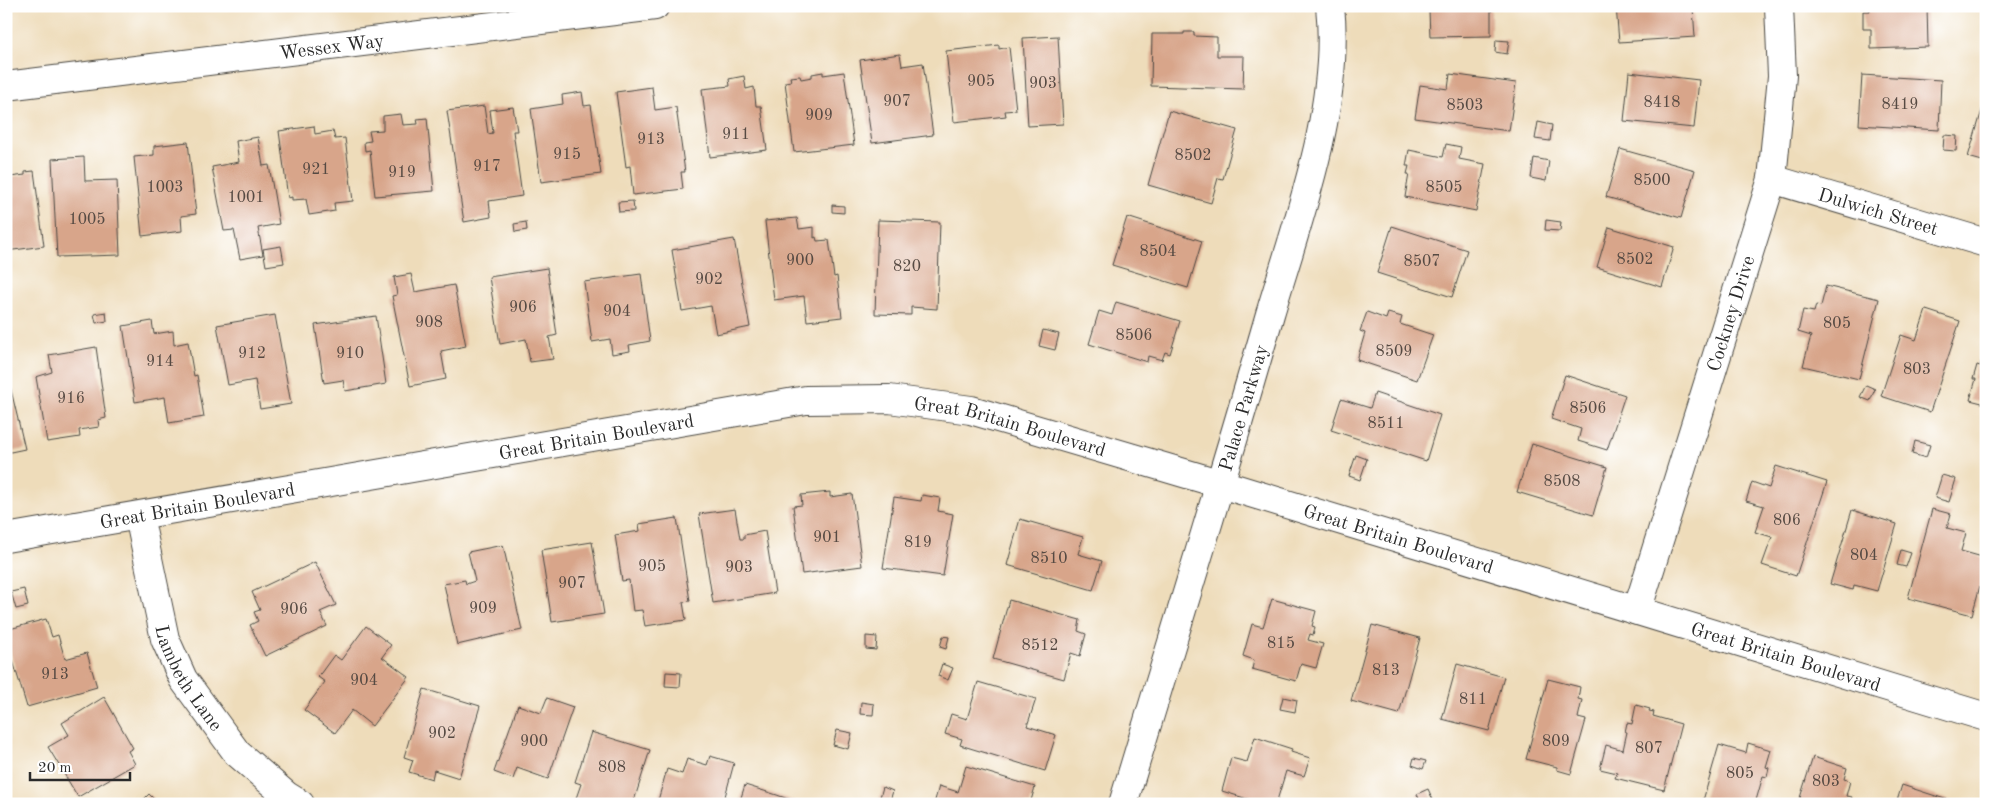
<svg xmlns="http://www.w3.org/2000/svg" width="1992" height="810" font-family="'Old Standard TT',serif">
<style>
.building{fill:#d8a58a}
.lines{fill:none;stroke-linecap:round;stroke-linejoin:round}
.street-casing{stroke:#484640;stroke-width:30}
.secondary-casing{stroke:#484640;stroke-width:30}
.street{stroke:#fff;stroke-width:28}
.secondary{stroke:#fff;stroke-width:28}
.labels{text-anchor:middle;stroke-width:4;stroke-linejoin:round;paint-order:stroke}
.number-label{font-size:16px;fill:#564a43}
.street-label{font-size:19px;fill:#2b2b2b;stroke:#fff}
</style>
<rect width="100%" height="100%" fill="#fff"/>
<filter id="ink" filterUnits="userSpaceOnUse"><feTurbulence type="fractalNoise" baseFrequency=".02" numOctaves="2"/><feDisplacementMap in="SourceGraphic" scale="10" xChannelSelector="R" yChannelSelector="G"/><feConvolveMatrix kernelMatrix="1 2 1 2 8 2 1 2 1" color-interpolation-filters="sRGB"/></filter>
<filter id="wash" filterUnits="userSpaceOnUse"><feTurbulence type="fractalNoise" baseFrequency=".0096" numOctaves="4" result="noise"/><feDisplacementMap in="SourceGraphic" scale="20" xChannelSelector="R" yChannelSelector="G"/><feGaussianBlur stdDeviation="1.12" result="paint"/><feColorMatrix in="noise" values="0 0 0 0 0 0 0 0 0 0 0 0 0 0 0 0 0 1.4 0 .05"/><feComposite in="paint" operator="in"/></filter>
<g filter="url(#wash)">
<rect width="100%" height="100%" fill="#eedcba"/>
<g id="blocks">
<g class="building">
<polygon points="1426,6 1491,6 1491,36 1430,37 1429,10 1426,10"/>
<polygon points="1616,6 1697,6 1697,8 1693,8 1695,37 1619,42"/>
<polygon points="1869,6 1927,6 1928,47 1871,49 1871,29 1863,29 1863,11 1870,11"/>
<polygon points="1184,32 1194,32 1194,36 1217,37 1217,56 1244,56 1243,89 1151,86 1152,34 1184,34"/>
<polygon points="1058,36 1063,124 1028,126 1023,38"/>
<polygon points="1496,40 1509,41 1507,54 1495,52"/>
<polygon points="999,45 999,49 1009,47 1016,110 1005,111 1006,116 954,122 946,51"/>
<polygon points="900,54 902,66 923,63 933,135 872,143 860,60"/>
<polygon points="823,72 823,75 844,72 854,145 794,152 785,82 791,81 790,77 800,76 801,79 812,77 812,74"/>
<polygon points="1629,72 1699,80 1694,128 1624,121"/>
<polygon points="1450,74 1516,83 1509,131 1415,118 1420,85 1448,89"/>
<polygon points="1862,75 1941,80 1939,130 1859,125"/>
<polygon points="744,76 746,89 754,87 756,106 761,106 767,150 710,157 702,89 730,86 729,79"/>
<polygon points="652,87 655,110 676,107 685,172 681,172 683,189 633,195 630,166 626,167 616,92"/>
<polygon points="582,92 584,106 591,105 601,174 541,182 531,109 563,104 562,95"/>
<polygon points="1986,97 1986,162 1968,157"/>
<polygon points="484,106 488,134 493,133 490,110 513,107 517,131 513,131 522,196 489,201 491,217 464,222 447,111"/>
<polygon points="1169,111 1237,130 1223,179 1218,178 1211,203 1148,185"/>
<polygon points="401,114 403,125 418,124 417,119 427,118 434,191 375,196 370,150 365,151 364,142 371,141 369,131 383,130 383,116"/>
<polygon points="1538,122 1552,125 1550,141 1535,139"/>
<polygon points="314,126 315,134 333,131 335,139 345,138 353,201 334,203 335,211 309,215 306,199 292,200 292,197 288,198 279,131"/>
<polygon points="1944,135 1957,136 1956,151 1943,150"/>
<polygon points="258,137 263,166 269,165 279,224 258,228 263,255 240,259 234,230 224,231 212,167 239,162 236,141"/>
<polygon points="188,142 196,214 181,216 182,231 142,236 134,157 154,155 154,146"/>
<polygon points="1446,144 1461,147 1459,159 1485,164 1476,211 1405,197 1409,174 1407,174 1409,166 1406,166 1409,150 1443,157"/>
<polygon points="1620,149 1695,170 1681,218 1606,197"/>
<polygon points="84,157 85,181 117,180 120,255 57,257 52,159"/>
<polygon points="1534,158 1549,161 1546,181 1531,178"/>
<polygon points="34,171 44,246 6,251 6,176 10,175 10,177 25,175 25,172"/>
<polygon points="633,201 634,211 619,212 618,202"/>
<polygon points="832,205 844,206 844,213 832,212"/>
<polygon points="1127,217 1202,241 1188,288 1112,265"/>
<polygon points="797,218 799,229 814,227 814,238 816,237 817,241 829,240 834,277 837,276 842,317 807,321 804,296 774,300 765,221"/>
<polygon points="878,220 940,222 937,309 911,307 911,315 875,314"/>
<polygon points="1546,220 1561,222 1560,231 1545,230"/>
<polygon points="526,222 527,230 515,232 514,224"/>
<polygon points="1392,226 1467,250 1452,297 1377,273"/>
<polygon points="1609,227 1674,247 1662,287 1597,267"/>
<polygon points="734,239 750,327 716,334 711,306 682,311 672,250"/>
<polygon points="281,246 284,263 266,266 263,249"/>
<polygon points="547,268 557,335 549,337 553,359 530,362 526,339 500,344 489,277"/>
<polygon points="411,274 415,292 454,285 466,346 441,351 446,379 410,386 392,296 397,295 394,277"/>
<polygon points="641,274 650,341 629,345 630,351 612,354 610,339 592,342 584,282"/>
<polygon points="1826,286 1879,299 1859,379 1803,366 1811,336 1798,332 1803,310 1814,312 1816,305 1821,306"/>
<polygon points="1116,302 1180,321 1170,354 1165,352 1162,360 1148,356 1147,362 1089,344 1099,311 1112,315"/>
<polygon points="1926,310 1960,321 1930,412 1881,396 1901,335 1916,340"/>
<polygon points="106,312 107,321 96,323 94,314"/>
<polygon points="1367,312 1386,319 1388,313 1402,317 1400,324 1433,335 1417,380 1357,360 1365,333 1360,331"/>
<polygon points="275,315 291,404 260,409 255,380 228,385 217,325"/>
<polygon points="376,316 386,384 345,391 343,380 324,383 315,325"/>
<polygon points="152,321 154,334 173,331 174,345 188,342 194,376 197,375 204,417 169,423 165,397 135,402 123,326"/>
<polygon points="1043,330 1059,334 1055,350 1039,346"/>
<polygon points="1986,345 1986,404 1970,400 1976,379 1973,379 1977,365 1980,366"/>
<polygon points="96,347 106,418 98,420 99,427 79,430 80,437 47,442 36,377 52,372 49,355"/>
<polygon points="6,369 25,449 6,453"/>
<polygon points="1565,375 1625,395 1607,450 1578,441 1581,429 1551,419"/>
<polygon points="1866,385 1875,389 1870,401 1860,397"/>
<polygon points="1375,393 1440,415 1426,461 1331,430 1341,399 1370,408"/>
<polygon points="1915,441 1930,445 1926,458 1912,454"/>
<polygon points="1532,444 1607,467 1593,515 1517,492"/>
<polygon points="1356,455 1367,459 1360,480 1349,476"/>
<polygon points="1776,466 1827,482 1796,576 1762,565 1772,537 1755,532 1764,506 1746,501 1752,482 1769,488"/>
<polygon points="1942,475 1956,479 1949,502 1935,498"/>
<polygon points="830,492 830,497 852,494 862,566 802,574 793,506 802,505 801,495"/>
<polygon points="922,495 940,498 938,511 953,514 943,576 883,568 894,497 921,501"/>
<polygon points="735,509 740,539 744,539 744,535 765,531 775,593 713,603 699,514"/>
<polygon points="1932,509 1951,514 1947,528 1966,533 1961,551 1986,558 1986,564 1972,615 1908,598"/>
<polygon points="1852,510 1897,524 1877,591 1854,585 1853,590 1830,584"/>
<polygon points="677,518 690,601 683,602 686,620 645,626 642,610 633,611 629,580 622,581 615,535 640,531 639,524"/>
<polygon points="1020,519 1083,537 1078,554 1102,561 1093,590 1007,565"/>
<polygon points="592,542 604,614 552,622 541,550"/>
<polygon points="503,545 522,630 457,645 444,584 465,580 466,584 475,581 468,552"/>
<polygon points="1901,550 1911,553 1906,567 1897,565"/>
<polygon points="315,562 336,605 320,612 327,626 265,656 250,625 258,621 254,612 260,610 252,592"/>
<polygon points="24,589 28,606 16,609 11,592"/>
<polygon points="1272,599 1316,611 1312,626 1315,627 1313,635 1310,634 1308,640 1323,644 1316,668 1301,664 1296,681 1252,669 1254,660 1243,656 1252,624 1263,627"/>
<polygon points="1009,600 1080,620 1078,631 1086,634 1080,656 1071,653 1064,679 993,659"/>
<polygon points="46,619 52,637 58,635 65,659 87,653 97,687 27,707 6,638 6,630"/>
<polygon points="1372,625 1420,638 1399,714 1351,701"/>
<polygon points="366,626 391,645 382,657 409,677 372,726 352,710 335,733 304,710 325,682 318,677 334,655 341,660"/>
<polygon points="866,636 877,637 876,650 866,649"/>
<polygon points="943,636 949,637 946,649 940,647"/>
<polygon points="942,664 953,668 948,680 938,676"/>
<polygon points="1457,664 1504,677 1489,731 1442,719"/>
<polygon points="666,672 681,673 680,687 665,686"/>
<polygon points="1548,679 1580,687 1578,699 1582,700 1578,718 1586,720 1571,774 1557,770 1557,767 1526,759"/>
<polygon points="978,682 1036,699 1027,726 1056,735 1045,771 960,745 962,739 945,734 951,714 967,719"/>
<polygon points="424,689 480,706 459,778 434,770 432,779 409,772 413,760 404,757"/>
<polygon points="104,697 133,748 128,751 135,764 78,797 48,747 69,735 62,723"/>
<polygon points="1283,697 1297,700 1295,712 1280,709"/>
<polygon points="547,698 573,707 548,779 517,768 513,779 494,772 518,705 541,713"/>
<polygon points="861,702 874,704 873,715 860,714"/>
<polygon points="1636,705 1650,709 1649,711 1654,712 1653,716 1681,724 1664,790 1615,778 1617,773 1600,769 1606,745 1623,750 1627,732 1625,732 1627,723 1632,724"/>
<polygon points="837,730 852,733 848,749 833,745"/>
<polygon points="591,732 650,750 633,804 574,804 581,784 575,782"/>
<polygon points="1255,737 1292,749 1291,752 1310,758 1304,776 1286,771 1276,804 1263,804 1222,791 1231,758 1247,762"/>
<polygon points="1748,743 1771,750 1766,767 1769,768 1767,777 1763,776 1755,804 1702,804 1719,745 1746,753"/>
<polygon points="710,756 734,763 723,804 657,804 667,769 682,774 687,759 707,765"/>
<polygon points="1813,757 1847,768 1844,779 1850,781 1846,796 1852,797 1850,804 1798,804"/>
<polygon points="1414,758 1426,761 1423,769 1412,765"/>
<polygon points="966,766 1035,787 1030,804 934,804 939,786 958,792"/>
<polygon points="745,785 777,795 802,804 739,804"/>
<polygon points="1902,785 1951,801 1950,804 1896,804"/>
<polygon points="883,787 893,791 889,804 878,804"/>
<polygon points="1428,789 1434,802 1421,804 1417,794"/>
<polygon points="149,794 159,804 139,804"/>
</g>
</g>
</g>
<g filter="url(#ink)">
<use href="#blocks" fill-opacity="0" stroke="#484640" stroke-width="1"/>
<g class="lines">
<defs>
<g id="street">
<path id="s1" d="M6,86l649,-80"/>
<path id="s2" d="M1772,179l214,64"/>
<path id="s3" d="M139,516l26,123 18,40 54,74 50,43 13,8"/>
<path id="s4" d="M6,538l800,-138 83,-1 82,11 250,74 765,233"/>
<path id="s5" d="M1637,611l135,-432 10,-103 -3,-70"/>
</g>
<g id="secondary">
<path id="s6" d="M1123,804c49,-163 100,-326 147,-490 28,-95 71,-208 60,-308"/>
</g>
</defs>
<use href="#street" class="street-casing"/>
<use href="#secondary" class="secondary-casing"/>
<use href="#street" class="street"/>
<use href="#secondary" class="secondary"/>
</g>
</g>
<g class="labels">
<g class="number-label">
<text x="981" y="86">905</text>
<text x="1043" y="88">903</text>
<text x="897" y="106">907</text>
<text x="1662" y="107">8418</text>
<text x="1900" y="109">8419</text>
<text x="1465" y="110">8503</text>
<text x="819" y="120">909</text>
<text x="736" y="139">911</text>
<text x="651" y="144">913</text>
<text x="567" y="159">915</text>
<text x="1193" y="160">8502</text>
<text x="487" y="171">917</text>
<text x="316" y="174">921</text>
<text x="402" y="177">919</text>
<text x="1652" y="185">8500</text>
<text x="165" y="192">1003</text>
<text x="1444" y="192">8505</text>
<text x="246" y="202">1001</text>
<text x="87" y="224">1005</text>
<text x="1158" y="256">8504</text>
<text x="1635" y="264">8502</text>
<text x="800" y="265">900</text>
<text x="1422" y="266">8507</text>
<text x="907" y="271">820</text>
<text x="709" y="284">902</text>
<text x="523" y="312">906</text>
<text x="617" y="316">904</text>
<text x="429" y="327">908</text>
<text x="1837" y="328">805</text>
<text x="1134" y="340">8506</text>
<text x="1394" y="356">8509</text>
<text x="252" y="358">912</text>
<text x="350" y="358">910</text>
<text x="160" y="366">914</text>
<text x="1917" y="374">803</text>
<text x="71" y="403">916</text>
<text x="1588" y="413">8506</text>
<text x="1386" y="428">8511</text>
<text x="1562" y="486">8508</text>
<text x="1787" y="525">806</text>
<text x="827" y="542">901</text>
<text x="918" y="547">819</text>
<text x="1864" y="560">804</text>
<text x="1049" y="563">8510</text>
<text x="652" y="571">905</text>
<text x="739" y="572">903</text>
<text x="572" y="588">907</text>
<text x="483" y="613">909</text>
<text x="294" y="614">906</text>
<text x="1281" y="648">815</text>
<text x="1040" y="650">8512</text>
<text x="1386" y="675">813</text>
<text x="55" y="679">913</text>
<text x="364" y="685">904</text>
<text x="1473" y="704">811</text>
<text x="442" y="738">902</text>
<text x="534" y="746">900</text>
<text x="1556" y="746">809</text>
<text x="1649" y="753">807</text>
<text x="612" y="772">808</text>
<text x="1740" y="778">805</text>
<text x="1826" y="786">803</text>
</g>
<g class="street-label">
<text dy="7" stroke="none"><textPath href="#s1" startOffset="328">Wessex Way</textPath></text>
<text dy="7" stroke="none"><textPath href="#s2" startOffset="111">Dulwich Street</textPath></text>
<text dy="7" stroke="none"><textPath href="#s5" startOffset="312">Cockney Drive</textPath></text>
<text dy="7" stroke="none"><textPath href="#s6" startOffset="414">Palace Parkway</textPath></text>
<text dy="7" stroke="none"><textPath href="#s4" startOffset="1019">Great Britain Boulevard</textPath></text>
<text dy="7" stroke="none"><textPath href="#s4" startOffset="599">Great Britain Boulevard</textPath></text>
<text dy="7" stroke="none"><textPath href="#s4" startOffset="194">Great Britain Boulevard</textPath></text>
<text dy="7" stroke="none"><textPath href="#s4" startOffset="1424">Great Britain Boulevard</textPath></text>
<text dy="7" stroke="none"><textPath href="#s4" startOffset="1829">Great Britain Boulevard</textPath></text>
<text dy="7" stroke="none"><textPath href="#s3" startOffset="171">Lambeth Lane</textPath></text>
</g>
</g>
<rect width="1992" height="810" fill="none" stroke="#fff" stroke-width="25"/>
<path d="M30 772v8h100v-8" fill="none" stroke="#2b2b2b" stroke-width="2.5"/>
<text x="38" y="772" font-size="15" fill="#2b2b2b" stroke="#ffffff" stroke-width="4" paint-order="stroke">20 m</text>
</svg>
